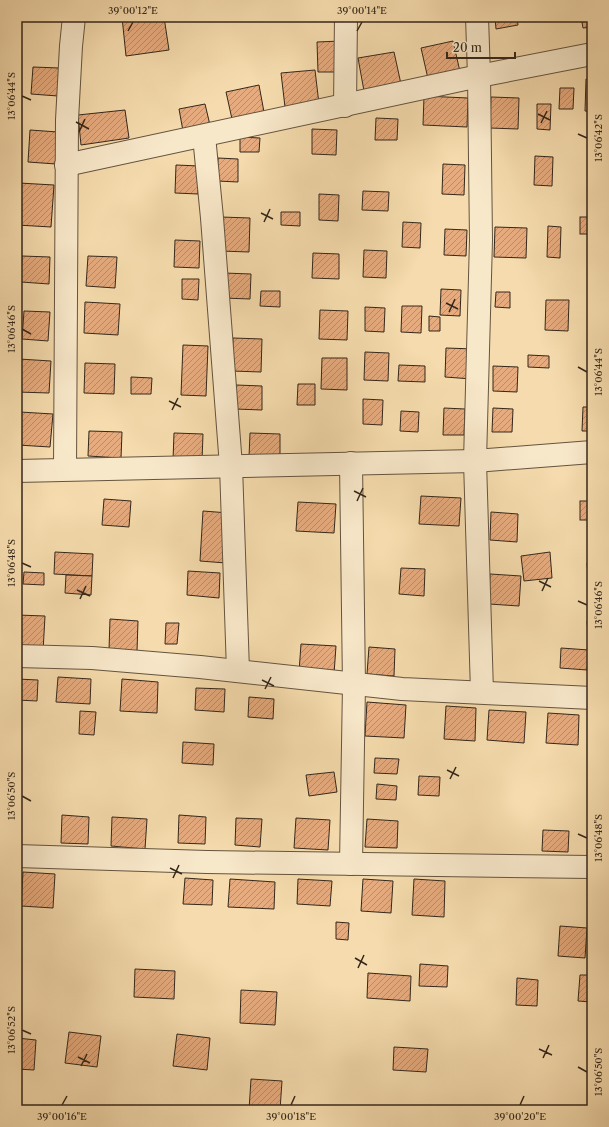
<svg xmlns="http://www.w3.org/2000/svg" width="609" height="1127" font-family="'Libre Caslon Text',serif">
<style>
.building{fill:url(#building-hatch);stroke:#34271a}
.lines{fill:none;stroke-linecap:round;stroke-linejoin:round}
.minor-casing{stroke:#64543f;stroke-width:24}
.minor{stroke:#f8e8ca;stroke-width:22}
.ticks{fill:none;stroke:#34271a;stroke-width:1.5}
.neatline{fill:none;stroke:#34271a;stroke-width:1.5}
.ticks-label{font-size:10px;text-anchor:middle;fill:#34271a}
</style>
<defs>
<pattern id="building-hatch" width="6" height="6" patternUnits="userSpaceOnUse"><rect width="6" height="6" fill="#e6ab7e"/><path d="M-1 1l2-2M0 6l6-6M5 7l2-2" fill="none" stroke="#bb8b66"/></pattern>
</defs>
<rect width="100%" height="100%" fill="#f5dbad"/>
<filter id="stains"><feTurbulence type="fractalNoise" baseFrequency=".005" numOctaves="4"/><feColorMatrix values="0 0 0 0 .2 0 0 0 0 .09 0 0 0 0 .02 0 0 0 .5 -.17"/></filter>
<radialGradient id="worn" r=".72"><stop offset=".6" stop-color="#630" stop-opacity="0"/><stop offset="1" stop-color="#630" stop-opacity=".3"/></radialGradient>
<g class="building">
<polygon points="122,17 164,17 169,50 126,56"/>
<polygon points="495,17 517,17 518,25 496,29"/>
<polygon points="581,17 592,17 592,27 583,28"/>
<polygon points="341,41 342,72 318,72 317,42"/>
<polygon points="453,41 461,76 429,83 421,48"/>
<polygon points="394,52 401,84 364,91 358,58"/>
<polygon points="33,67 59,68 58,96 31,94"/>
<polygon points="315,70 319,104 285,107 281,73"/>
<polygon points="586,79 592,79 592,112 585,111"/>
<polygon points="259,85 264,112 232,119 226,92"/>
<polygon points="560,88 574,88 573,109 559,109"/>
<polygon points="424,96 468,98 467,127 423,125"/>
<polygon points="491,97 519,98 518,129 490,128"/>
<polygon points="205,104 210,125 183,131 179,109"/>
<polygon points="537,104 551,104 550,130 537,129"/>
<polygon points="125,110 129,138 81,145 78,115"/>
<polygon points="376,118 398,119 397,140 375,140"/>
<polygon points="312,129 337,130 336,155 312,154"/>
<polygon points="30,130 58,132 56,164 28,162"/>
<polygon points="240,137 260,138 259,152 240,152"/>
<polygon points="535,156 553,157 552,186 534,185"/>
<polygon points="218,158 238,159 238,182 217,181"/>
<polygon points="443,164 465,165 464,195 442,194"/>
<polygon points="176,165 199,166 198,194 175,193"/>
<polygon points="19,183 54,185 51,227 17,225"/>
<polygon points="363,191 389,192 388,211 362,210"/>
<polygon points="319,194 339,195 338,221 319,220"/>
<polygon points="281,212 300,212 300,226 281,225"/>
<polygon points="221,217 250,218 249,252 220,251"/>
<rect x="580" y="217" width="12" height="17"/>
<polygon points="403,222 421,223 420,248 402,247"/>
<polygon points="548,226 561,227 560,258 547,257"/>
<polygon points="495,227 527,228 526,258 494,257"/>
<polygon points="445,229 467,230 466,256 444,255"/>
<polygon points="175,240 200,241 199,268 174,267"/>
<polygon points="364,250 387,251 386,278 363,277"/>
<polygon points="313,253 339,254 339,279 312,278"/>
<polygon points="22,256 50,257 49,284 21,282"/>
<polygon points="88,256 117,257 115,288 86,286"/>
<polygon points="224,273 251,274 250,299 223,298"/>
<polygon points="182,279 199,279 198,300 182,299"/>
<polygon points="441,289 461,290 460,316 440,315"/>
<polygon points="261,291 280,291 280,307 260,306"/>
<polygon points="496,292 510,292 510,308 495,307"/>
<polygon points="546,300 569,300 568,331 545,330"/>
<polygon points="85,302 120,304 118,335 84,333"/>
<polygon points="402,306 422,306 421,333 401,332"/>
<polygon points="365,307 385,308 384,332 365,331"/>
<polygon points="320,310 348,311 347,340 319,339"/>
<polygon points="24,311 50,312 48,341 22,339"/>
<polygon points="429,316 440,317 440,331 429,331"/>
<polygon points="233,338 262,339 261,372 232,371"/>
<polygon points="183,345 208,346 206,396 181,395"/>
<polygon points="446,348 474,349 472,379 445,377"/>
<polygon points="365,352 389,353 388,381 364,380"/>
<polygon points="528,355 549,356 549,368 528,367"/>
<polygon points="322,358 347,358 347,390 321,389"/>
<polygon points="19,359 51,361 49,393 17,392"/>
<polygon points="85,363 115,364 114,394 84,393"/>
<polygon points="399,365 425,366 425,382 398,381"/>
<polygon points="493,366 518,367 517,392 493,391"/>
<polygon points="131,377 152,378 151,394 131,394"/>
<polygon points="298,384 315,384 315,405 297,405"/>
<polygon points="236,385 262,386 262,410 235,409"/>
<polygon points="363,399 383,400 382,425 363,424"/>
<polygon points="583,407 592,407 592,431 582,431"/>
<polygon points="444,408 465,409 464,435 443,435"/>
<polygon points="493,408 513,409 512,432 492,432"/>
<polygon points="401,411 419,412 418,432 400,431"/>
<polygon points="20,412 53,414 50,447 18,445"/>
<polygon points="89,431 122,432 121,458 88,456"/>
<polygon points="174,433 203,434 202,461 173,460"/>
<polygon points="250,433 280,434 280,458 249,457"/>
<polygon points="421,496 461,498 459,526 419,524"/>
<polygon points="104,499 131,501 129,527 102,525"/>
<rect x="580" y="501" width="12" height="19"/>
<polygon points="298,502 336,504 334,533 296,531"/>
<polygon points="203,511 229,513 226,563 200,561"/>
<polygon points="491,512 518,514 517,542 490,540"/>
<polygon points="55,552 93,554 92,576 54,574"/>
<polygon points="550,552 552,578 524,581 521,556"/>
<polygon points="587,563 592,563 592,588 589,589"/>
<polygon points="401,568 425,569 424,596 399,594"/>
<polygon points="188,571 220,573 219,598 187,595"/>
<polygon points="24,572 44,573 44,585 23,584"/>
<polygon points="490,574 521,576 519,606 489,604"/>
<polygon points="66,575 92,576 91,595 65,593"/>
<polygon points="17,615 45,616 43,652 17,651"/>
<polygon points="110,619 138,621 137,651 109,650"/>
<polygon points="592,620 592,646 589,646 587,621"/>
<polygon points="166,623 179,623 177,644 165,644"/>
<polygon points="301,644 336,646 334,674 299,672"/>
<polygon points="369,647 395,649 394,676 367,674"/>
<polygon points="561,648 589,650 587,670 560,668"/>
<polygon points="58,677 91,679 90,704 56,702"/>
<polygon points="17,679 38,680 37,701 17,700"/>
<polygon points="122,679 158,682 157,713 120,711"/>
<polygon points="196,688 225,689 224,712 195,710"/>
<polygon points="249,697 274,699 273,719 248,717"/>
<polygon points="367,702 406,705 404,738 365,736"/>
<polygon points="446,706 476,708 475,741 444,739"/>
<polygon points="489,710 526,712 524,743 487,740"/>
<polygon points="80,711 96,712 94,735 79,734"/>
<polygon points="548,713 579,715 578,745 546,743"/>
<polygon points="183,742 214,744 213,765 182,763"/>
<polygon points="375,758 399,759 397,774 374,773"/>
<polygon points="334,772 337,792 309,796 306,775"/>
<polygon points="419,776 440,777 439,796 418,795"/>
<polygon points="377,784 397,786 396,800 376,799"/>
<polygon points="62,815 89,817 88,844 61,843"/>
<polygon points="179,815 206,817 205,844 178,843"/>
<polygon points="112,817 147,819 145,849 111,846"/>
<polygon points="236,818 262,819 260,847 235,845"/>
<polygon points="296,818 330,820 328,850 294,848"/>
<polygon points="367,819 398,821 397,848 365,847"/>
<polygon points="543,830 569,831 568,852 542,851"/>
<polygon points="23,872 55,874 53,908 21,906"/>
<polygon points="185,878 213,880 212,905 183,904"/>
<polygon points="230,879 275,882 274,909 228,907"/>
<polygon points="298,879 332,881 330,906 297,904"/>
<polygon points="363,879 393,881 391,913 361,911"/>
<polygon points="414,879 445,881 444,917 412,915"/>
<polygon points="336,922 349,923 348,940 336,939"/>
<polygon points="560,926 587,928 585,958 558,956"/>
<polygon points="420,964 448,966 447,987 419,986"/>
<polygon points="135,969 175,971 174,999 134,997"/>
<polygon points="368,973 411,976 410,1001 367,998"/>
<polygon points="580,975 592,975 592,1002 578,1001"/>
<polygon points="517,978 538,980 537,1006 516,1005"/>
<polygon points="241,990 277,992 275,1025 240,1023"/>
<polygon points="69,1032 101,1036 97,1067 65,1063"/>
<polygon points="177,1034 210,1038 207,1070 173,1066"/>
<polygon points="17,1038 36,1040 34,1070 17,1069"/>
<polygon points="590,1041 592,1041 592,1074 588,1074"/>
<polygon points="394,1047 428,1049 426,1072 393,1070"/>
<polygon points="251,1079 282,1081 280,1110 249,1110"/>
</g>
<g class="lines">
<defs>
<g id="minor">
<polyline points="477,17 479,76 481,240 475,461 482,692"/>
<polyline points="345,106 346,17"/>
<polyline points="204,136 212,218 231,466 238,671"/>
<polyline points="66,165 479,76 592,54"/>
<polyline points="65,469 67,120 71,46 74,17"/>
<polyline points="17,471 475,461 592,452"/>
<polyline points="17,656 92,658 200,667 402,689 592,698"/>
<polyline points="17,856 207,862 592,867"/>
<polyline points="351,864 354,685 351,463"/>
</g>
</defs>
<use href="#minor" class="minor-casing"/>
<use href="#minor" class="minor"/>
</g>
<path class="ticks" d="M128,31l5,-9M357,31l5,-9M22,96l9,4M538,114l12,6M76,122l13,7M541,123l6,-12M79,132l6,-13M578,134l9,4M261,213l12,6M264,222l6,-13M446,303l12,6M449,312l6,-13M22,329l9,5M578,367l9,5M169,401l12,6M172,410l6,-12M354,491l12,6M357,501l6,-13M22,563l9,4M539,581l12,6M77,590l13,6M542,591l6,-13M80,599l6,-13M578,601l9,4M262,680l12,6M265,689l6,-12M447,770l12,6M450,779l6,-12M22,796l9,5M578,834l9,4M170,868l12,6M173,878l6,-13M355,958l12,7M358,968l6,-13M22,1030l9,4M539,1049l13,6M78,1057l12,6M543,1058l6,-13M81,1066l6,-12M578,1067l9,5M62,1105l5,-9M291,1105l4,-9M520,1105l4,-9"/>
<rect width="609" height="1127" fill="none" stroke="#f5dbad" stroke-width="44"/>
<path d="M447 52v6h68v-6" fill="none" stroke="#34271a" stroke-width="2"/>
<text x="453" y="52" font-size="12" fill="#34271a" stroke="#f8e8ca" stroke-width="3" paint-order="stroke">20 m</text>
<rect x="22" y="22" width="565" height="1083" class="neatline"/>
<g class="ticks-label">
<text x="133" y="14">39°00'12"E</text>
<text x="362" y="14">39°00'14"E</text>
<text transform="translate(11 96) rotate(-90)" y="4">13°06'44"S</text>
<text transform="translate(598 138) rotate(-90)" y="4">13°06'42"S</text>
<text transform="translate(11 329) rotate(-90)" y="4">13°06'46"S</text>
<text transform="translate(598 372) rotate(-90)" y="4">13°06'44"S</text>
<text transform="translate(11 563) rotate(-90)" y="4">13°06'48"S</text>
<text transform="translate(598 605) rotate(-90)" y="4">13°06'46"S</text>
<text transform="translate(11 796) rotate(-90)" y="4">13°06'50"S</text>
<text transform="translate(598 838) rotate(-90)" y="4">13°06'48"S</text>
<text transform="translate(11 1030) rotate(-90)" y="4">13°06'52"S</text>
<text transform="translate(598 1072) rotate(-90)" y="4">13°06'50"S</text>
<text x="62" y="1120">39°00'16"E</text>
<text x="291" y="1120">39°00'18"E</text>
<text x="520" y="1120">39°00'20"E</text>
</g>
<rect width="100%" height="100%" filter="url(#stains)"/>
<rect width="100%" height="100%" fill="url(#worn)"/>
</svg>
